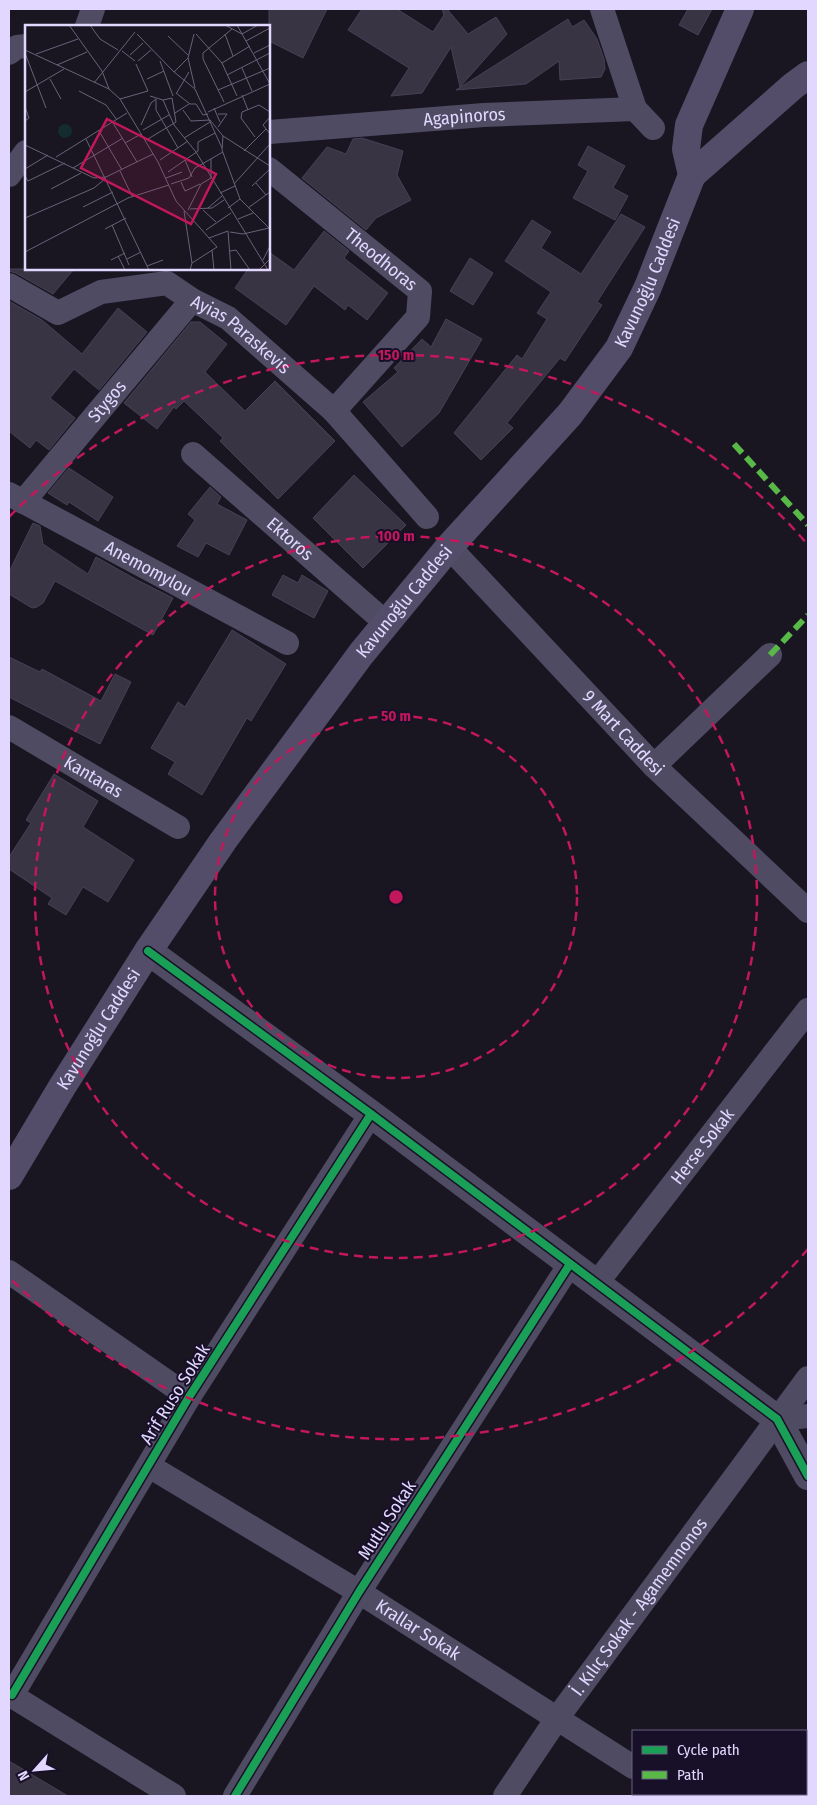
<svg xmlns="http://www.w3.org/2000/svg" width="817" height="1805" font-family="'Fira Sans Condensed',sans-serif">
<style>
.building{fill:#393444;stroke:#474156}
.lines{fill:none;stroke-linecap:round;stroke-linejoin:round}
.minor{stroke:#4f4b63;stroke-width:24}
.tertiary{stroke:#4f4b63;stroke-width:28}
.secondary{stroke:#534d69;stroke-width:28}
.quiet{stroke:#58b947;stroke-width:6;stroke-dasharray:12 6;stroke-linecap:butt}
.cycleway-casing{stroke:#171028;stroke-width:11}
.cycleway{stroke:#1a9f57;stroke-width:8}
.ring{fill:none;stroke:#c2185b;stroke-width:2.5;stroke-dasharray:9 6}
.labels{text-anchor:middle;stroke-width:4;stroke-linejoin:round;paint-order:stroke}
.street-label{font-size:18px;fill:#e1d7ff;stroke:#171028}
.inset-road{fill:none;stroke:#69637a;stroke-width:1}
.view{fill:#c2185b;fill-opacity:0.15;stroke:#c2185b;stroke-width:2.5}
.inset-edge{fill:none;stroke:#e1d7ff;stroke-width:2.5}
.centre{fill:#c2185b;stroke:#171028;stroke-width:2.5}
.ring-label{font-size:15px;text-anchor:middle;font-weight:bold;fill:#c2185b;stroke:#171028;stroke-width:4;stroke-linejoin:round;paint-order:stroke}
</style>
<rect width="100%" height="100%" fill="#191622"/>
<g class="building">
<polygon points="269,9 327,9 303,58 269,41"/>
<polygon points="362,9 397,9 433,32 444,15 442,9 447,9 468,34 496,17 507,34 460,87 451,47 422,93 391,96 409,68 348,30"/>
<polygon points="688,9 712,9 698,35 679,25"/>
<polygon points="568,19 572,27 584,20 597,39 604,59 605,69 601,77 560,80 559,61 526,84 456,90"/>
<polygon points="362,138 403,151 397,175 411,200 376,218 366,230 302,178 327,147 346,154 353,139"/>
<polygon points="588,146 625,166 613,188 628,196 615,220 573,198 588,171 578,165"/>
<polygon points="621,214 645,227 597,302 602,305 565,361 560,358 507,423 513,428 481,460 454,433 517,355 522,359 547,319 537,313 551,292 505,261 532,220 551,232 541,248 581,274"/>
<polygon points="324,231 349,251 344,258 388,293 367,320 348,305 345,310 314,286 286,325 235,288 248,269 269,269 269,252 294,270"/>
<polygon points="470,258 493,273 473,305 450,291"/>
<polygon points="9,269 74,269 53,294 16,273 9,271"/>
<polygon points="9,301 42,320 82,354 118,308 147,332 99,390 74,369 50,398 75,418 49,450 36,440 30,448 9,431"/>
<polygon points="446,319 482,339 439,413 402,447 363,402 398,372 394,368 422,339 431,347"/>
<polygon points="191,322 200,322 227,344 205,372 245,411 275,381 335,441 278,499 220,441 223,438 184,401 176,409 174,407 157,429 124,403"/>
<polygon points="69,468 113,497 98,521 69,502 67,505 48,493"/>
<polygon points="354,475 406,525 363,568 313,518"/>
<polygon points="210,487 221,497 217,504 247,520 229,555 206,543 198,557 177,546 195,520 188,514"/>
<polygon points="33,523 40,526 43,544 88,574 96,557 137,580 173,598 153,635 55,581 43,603 37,607 32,608 9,594 9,572"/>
<polygon points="283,575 298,583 302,575 328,591 314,618 272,595"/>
<polygon points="232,630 286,664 251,721 247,718 202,795 168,774 175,762 151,748 178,702 185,707"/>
<polygon points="9,657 40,672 42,669 101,701 115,674 131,682 100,744 9,697"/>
<polygon points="54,774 98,801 83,827 134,860 108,902 83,887 66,915 48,904 52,898 9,869 9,857 31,823 26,820"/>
<polygon points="9,1761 68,1796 9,1796"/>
</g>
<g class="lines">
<g class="minor">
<polyline points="602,9 635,109"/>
<polyline points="87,26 93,9"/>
<polyline points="9,53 17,47 26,46"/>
<path id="s1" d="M269,132l215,-17 151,-6 18,19"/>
<path id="s2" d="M269,169l151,122 -2,26 -84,94"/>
<polyline points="9,175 26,152"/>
<path id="s3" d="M9,285l49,28 43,-21 66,-9 25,17 36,18 106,93 93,106"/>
<path id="s4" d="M193,454l193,169"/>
<path id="s5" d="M9,494l278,149"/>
<path id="s6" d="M23,502l169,-202"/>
<path id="s7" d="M449,547l205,219 154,145"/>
<path id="s8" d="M9,727l169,100"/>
<polyline points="654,766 770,655"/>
<polyline points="9,1272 189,1397"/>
<path id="s9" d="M596,1284l212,-274"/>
<polyline points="777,1419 808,1416"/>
<path id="s10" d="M149,1466l210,126 274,175"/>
<polyline points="9,1694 174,1796"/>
<polyline points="12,1695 189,1397 371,1114"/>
<polyline points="675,1794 679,1796"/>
<polyline points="235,1796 359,1592 570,1264"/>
<path id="s11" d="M505,1796l53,-79 250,-339"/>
</g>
<polyline class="tertiary" points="148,951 371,1114 777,1419 808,1476"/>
<g class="secondary">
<polyline points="692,175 793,86 808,75"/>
<path id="s12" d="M9,1176l53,-89 86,-136 75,-110 138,-187 88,-107 121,-133 49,-66 29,-61 44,-112 -6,-26 3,-24 51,-116"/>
</g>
<g class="quiet">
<polyline points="734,444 808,525"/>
<polyline points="770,655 808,615"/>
</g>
<defs>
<g id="cycleway">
<polyline points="148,951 371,1114 777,1419 808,1476"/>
<polyline points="12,1695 189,1397 371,1114"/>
<polyline points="235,1796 359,1592 570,1264"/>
</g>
</defs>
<use href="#cycleway" class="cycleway-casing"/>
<use href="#cycleway" class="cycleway"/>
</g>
<g class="ring">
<circle cx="396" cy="897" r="181"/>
<circle cx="396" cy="897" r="361"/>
<path d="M808 1249A542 542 0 0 1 9 1277M9 517A542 542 0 0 1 808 545"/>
</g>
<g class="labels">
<g class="street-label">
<text dy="6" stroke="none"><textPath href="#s1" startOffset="196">Agapinoros</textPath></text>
<text dy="6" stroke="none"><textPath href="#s2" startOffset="144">Theodhoras</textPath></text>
<text dy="6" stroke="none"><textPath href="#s12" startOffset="1102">Kavunoğlu Caddesi</textPath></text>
<text dy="6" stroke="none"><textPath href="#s3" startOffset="261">Ayias Paraskevis</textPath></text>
<text dy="6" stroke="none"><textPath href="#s6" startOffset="131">Stygos</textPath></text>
<text dy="6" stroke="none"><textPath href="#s4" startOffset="129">Ektoros</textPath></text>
<text dy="6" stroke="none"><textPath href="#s5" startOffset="158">Anemomylou</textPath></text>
<text dy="6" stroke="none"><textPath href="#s12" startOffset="698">Kavunoğlu Caddesi</textPath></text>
<text dy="6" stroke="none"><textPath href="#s7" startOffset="255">9 Mart Caddesi</textPath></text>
<text dy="6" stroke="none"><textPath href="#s8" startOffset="98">Kantaras</textPath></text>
<text dy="6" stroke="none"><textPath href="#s12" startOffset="172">Kavunoğlu Caddesi</textPath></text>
<text dy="6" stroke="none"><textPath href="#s9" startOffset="174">Herse Sokak</textPath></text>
<text transform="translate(175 1394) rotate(-58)" y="6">Arif Ruso Sokak</text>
<text transform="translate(387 1520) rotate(-57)" y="6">Mutlu Sokak</text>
<text dy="6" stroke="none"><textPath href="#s11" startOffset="232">İ. Kılıç Sokak - Agamemnonos</textPath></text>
<text dy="6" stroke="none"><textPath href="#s10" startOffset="315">Krallar Sokak</textPath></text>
</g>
</g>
<g transform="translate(25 25)">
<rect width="245" height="245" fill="#191622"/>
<path d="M33 106a7 7 0 1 1 14 0a7 7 0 1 1-14 0Z" fill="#142c30"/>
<path class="inset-road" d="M44,0l33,46M65,0l10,14 18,11M200,0l17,9 16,-9M212,0l33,59M112,9l37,38 21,17 27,59M169,9l-6,24 7,30M171,9l26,29 15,33M200,9l8,22M143,11l20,19M221,16l24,-13M0,25l84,39 11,10 38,63 18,39 41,46 -25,16M97,26l13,10M0,28l21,55M229,28l16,-8M11,29l42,-15M105,30l13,-12M113,36l13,-11M135,36l13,35M197,38l28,-17M32,40l30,-13M217,43l10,23M77,46l7,18M149,47l14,-14M202,50l43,-22M25,54l11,20M122,54l17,-8M69,58l41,-51M193,65l52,-22M54,66l27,14 11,15M0,67l39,-23M151,68l14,11h6l7,11 5,-1M151,69l13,-22M217,70l6,15M125,71l13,4 9,-2M95,74l28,-8 -12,-27M131,74v11l22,38M138,75l11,25 22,27 72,118M199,77l-21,-43v-6l29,-24M0,82l4,11 -4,3M189,83l6,14M158,85l8,11 19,-1 13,16 47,30M183,87l62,-28M150,88l14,-9M245,92l-7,8 7,9M88,98l24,39M116,100l10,-22 5,-4M193,102l9,-13h-9M118,105l26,-15M74,106l23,39M198,111l-1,14 18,49 30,30M230,112l-14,-19 1,-6 17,-7 11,7M159,113l26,-16M61,114l63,131M123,114l28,-17 -4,-24M100,118l16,-9M0,120l69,33 12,-1 47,-23M219,126l22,-22M31,132l71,-44M135,135l28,-19M160,135l7,17M48,143l50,-30M0,144l23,-14M95,146l12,25M143,147l30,-21v-9l17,-9M0,151l3,5 37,-18M141,153l16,-6M156,157l4,9 15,-7M231,158l10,12M146,159l18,-6 6,-10 28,-16M209,159l36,-40M227,161l18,-17M26,164l30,-16M195,168l15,-7M58,182l30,-15M183,183l14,-12M203,183l12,-9M223,183l22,-16M165,184l22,-1 12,-8M163,185l13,-26 10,-6v-19M178,185l13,12M159,186l8,52 -2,7M0,193l69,-30 12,-10M213,194l15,-6M87,200l17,40M80,204l21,-11M181,205l25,-17M205,207l13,2 26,-6M184,213l19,-7 3,39M187,225l2,20M205,226l6,-1 14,20M0,227l103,-54 41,-13M93,231l7,14M102,234l14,-7M86,235l14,-7M238,235l7,-14M122,241l16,-6M234,245l11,-11"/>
<path class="view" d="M82,94l109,55 -25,50 -110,-56z"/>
<rect width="245" height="245" class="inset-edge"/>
</g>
<circle cx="396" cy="897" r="8" class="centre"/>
<g class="ring-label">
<text x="396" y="360">150 m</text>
<text x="396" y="541">100 m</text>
<text x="396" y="721">50 m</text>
</g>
<rect width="817" height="1805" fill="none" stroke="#e1d7ff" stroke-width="20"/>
<rect x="632" y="1730" width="175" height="65" fill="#171028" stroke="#68607e"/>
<rect x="642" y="1746" width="25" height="8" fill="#1a9f57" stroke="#68607e"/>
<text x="677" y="1755" font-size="15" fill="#e1d7ff">Cycle path</text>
<rect x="642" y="1771" width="25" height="8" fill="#58b947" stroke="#68607e"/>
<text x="677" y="1780" font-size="15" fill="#e1d7ff">Path</text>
<g transform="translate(35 1770) rotate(243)" stroke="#171028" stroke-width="4" paint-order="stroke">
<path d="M0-4L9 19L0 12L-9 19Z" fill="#e1d7ff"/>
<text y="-8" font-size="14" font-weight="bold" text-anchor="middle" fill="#e1d7ff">N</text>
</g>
</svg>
